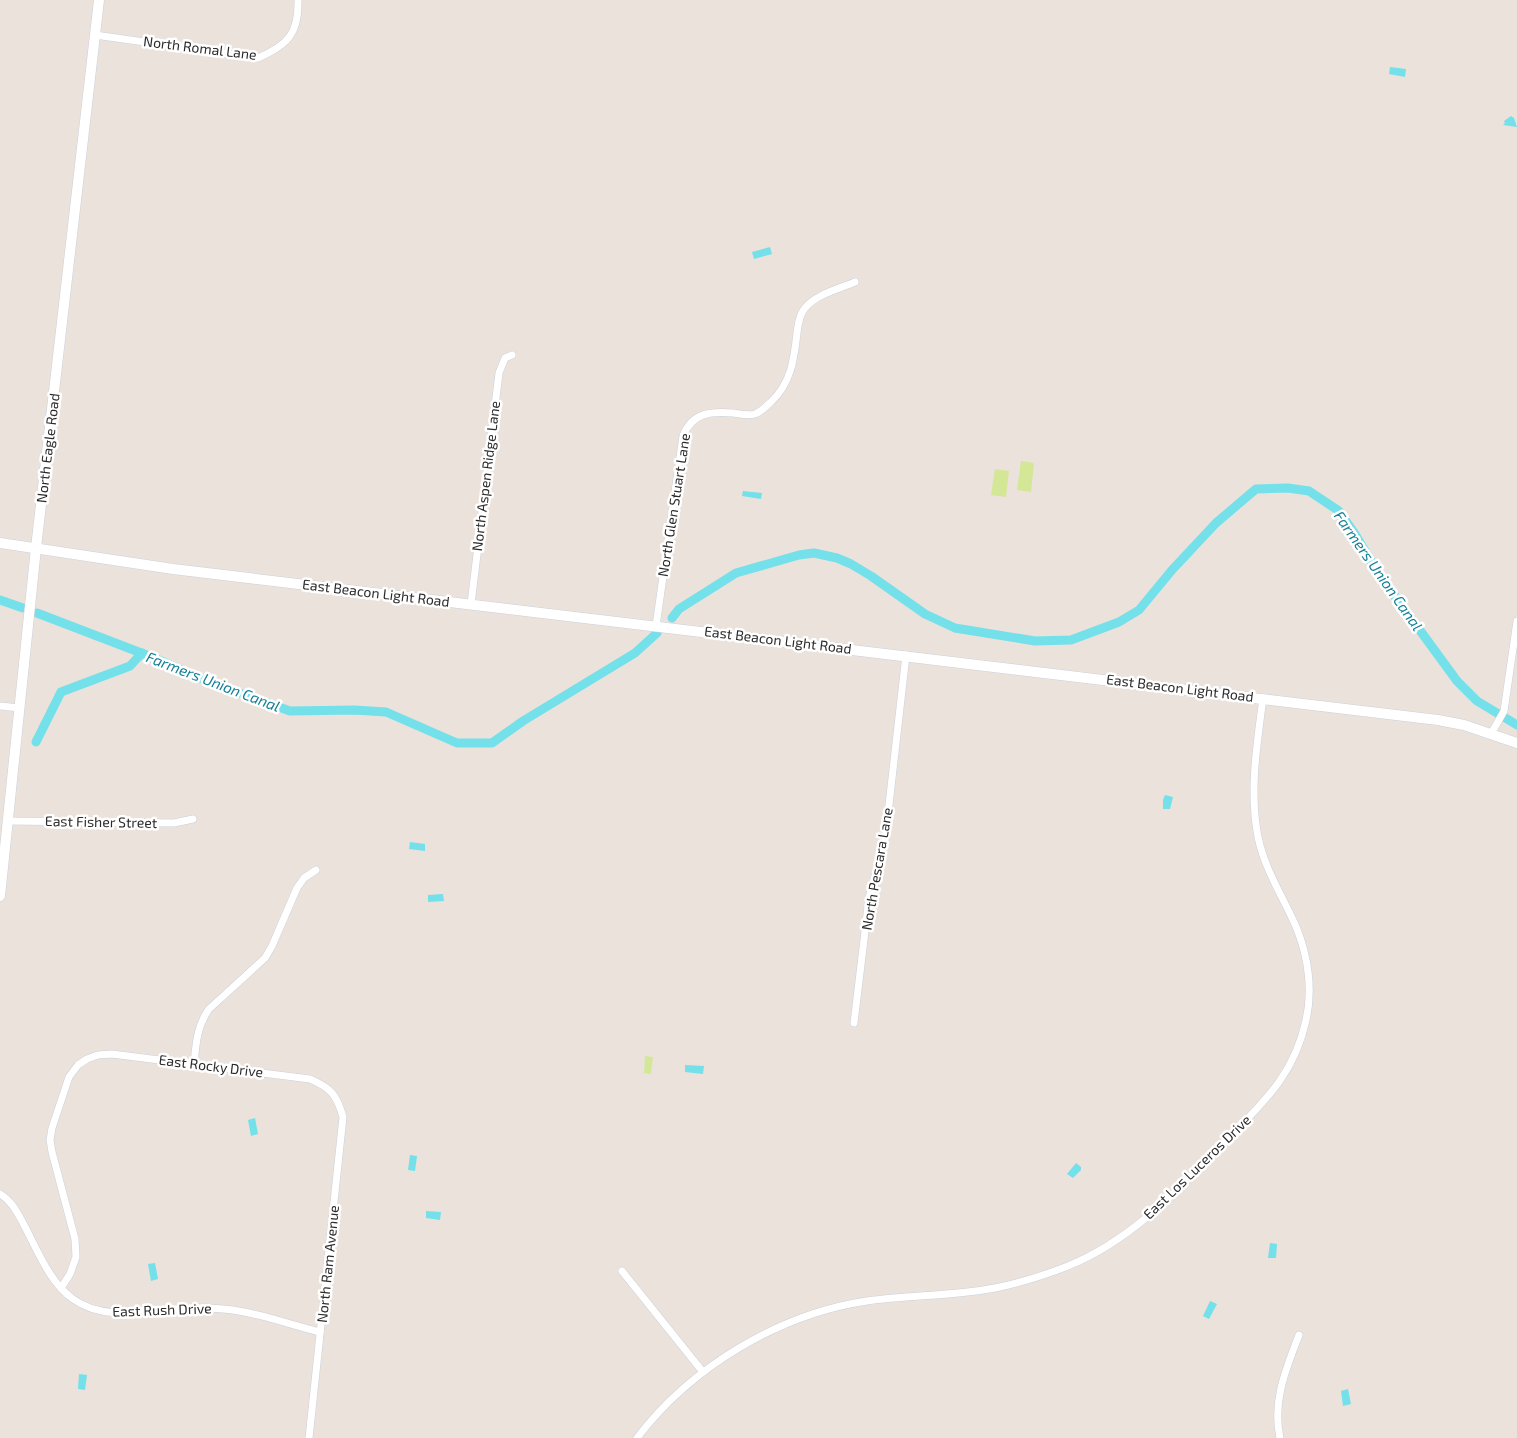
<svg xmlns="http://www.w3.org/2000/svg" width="1517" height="1438" font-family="'Exo 2',sans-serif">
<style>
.pitch{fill:#d4e796}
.water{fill:#73e0ea}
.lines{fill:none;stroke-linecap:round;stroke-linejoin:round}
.canal{stroke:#73e0ea;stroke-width:9}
.street-casing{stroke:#cad1db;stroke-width:8}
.secondary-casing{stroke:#cad1db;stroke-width:11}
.street{stroke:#fff;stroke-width:7}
.secondary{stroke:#fff;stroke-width:10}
.labels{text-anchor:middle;stroke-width:5;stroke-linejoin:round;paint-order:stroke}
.street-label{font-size:14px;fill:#2a2a2a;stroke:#fff}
.water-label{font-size:15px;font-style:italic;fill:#128095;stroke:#fff}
</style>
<rect width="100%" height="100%" fill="#ebe2dc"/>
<g class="pitch">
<polygon points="1021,461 1034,463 1031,492 1017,490"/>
<polygon points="995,469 1009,471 1006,497 991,495"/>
<polygon points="645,1056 653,1057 651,1074 644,1073"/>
</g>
<g class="water">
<polygon points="1390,67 1406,69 1405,77 1389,74"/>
<polygon points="1511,116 1514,118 1517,127 1503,125 1505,123 1504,121"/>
<polygon points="770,247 772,254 754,259 752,252"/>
<polygon points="743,491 762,493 761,499 742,496"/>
<polygon points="1165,795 1173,797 1170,809 1163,809 1163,800"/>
<polygon points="410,842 425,844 425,851 409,849"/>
<polygon points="443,894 444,901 428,902 428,895"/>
<polygon points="685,1065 704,1066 703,1074 685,1072"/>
<polygon points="255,1118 258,1134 251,1136 248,1120"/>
<polygon points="410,1155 417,1156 415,1171 408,1170"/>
<polygon points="1076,1163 1081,1167 1081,1170 1073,1178 1067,1174"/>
<polygon points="426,1211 441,1212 440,1220 426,1218"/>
<polygon points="1270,1243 1277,1244 1276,1258 1268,1258"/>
<polygon points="155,1263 158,1279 151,1281 148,1264"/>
<polygon points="1210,1301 1217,1304 1209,1319 1203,1316"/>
<polygon points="79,1374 87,1375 85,1390 78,1389"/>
<polygon points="1348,1389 1351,1404 1343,1406 1341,1391"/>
</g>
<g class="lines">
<g class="canal">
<polyline points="0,600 23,608"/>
<polyline points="37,613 157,659 209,682 290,711 354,710 386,712 457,743 492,743 523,721 635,653 657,633"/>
<polyline points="672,618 679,609 736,573 799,555 814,553 837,558 851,564 871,576 925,614 955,628 1035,641 1071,640 1119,622 1139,610 1172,570 1216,523 1256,489 1288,488 1309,491 1339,511 1355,534 1378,573 1457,681 1477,701 1517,725"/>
<polyline points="36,742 61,692 130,666 142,653"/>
</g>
<defs>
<g id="street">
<path d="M95,35l163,23c30,-13 41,-25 40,-58"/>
<polyline points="471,604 499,373 505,358 512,355"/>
<path d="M656,626l27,-190c9,-23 27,-25 50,-23 7,1 15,3 22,1 6,-2 11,-8 16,-12 20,-19 23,-42 26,-69 1,-8 2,-18 8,-25 11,-14 34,-19 50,-26"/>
<polyline points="0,706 20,708"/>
<polyline points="1491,734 1504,711 1517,621"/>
<polyline points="8,821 174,823 193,819"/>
<polyline points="854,1023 869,898 885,840 906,655"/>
<path d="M194,1064c2,-21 3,-38 15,-55l56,-51 7,-12 25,-58 7,-10 12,-8"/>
<path d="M0,1194c11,6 17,18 23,29 14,26 26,59 50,76 33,24 79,10 116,9 11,-1 23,0 34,1 33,3 65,15 97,23"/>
<polyline points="622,1271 703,1372"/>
<path d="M61,1288l9,-14 6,-17 -1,-18 -23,-87 -2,-12 2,-12 17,-51 9,-12 9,-6 11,-4 14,-1 198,25c21,9 27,16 33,38l-34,321"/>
<path d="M637,1438c54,-71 142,-124 230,-137 43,-6 86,-5 128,-13 25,-5 50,-13 73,-22 62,-25 109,-75 155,-122 38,-40 71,-67 83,-124 7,-30 2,-63 -9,-91 -13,-31 -32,-58 -39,-92 -9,-46 -1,-93 5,-139"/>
<path d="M1280,1438c-8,-37 6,-69 19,-103"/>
</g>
<g id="secondary">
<polyline points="0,543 173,569 1438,720 1464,725 1517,743"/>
<polyline points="0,896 36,548 99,0"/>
</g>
</defs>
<use href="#street" class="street-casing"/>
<use href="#secondary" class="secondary-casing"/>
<use href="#street" class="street"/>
<use href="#secondary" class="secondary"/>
</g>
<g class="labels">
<g class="street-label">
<text transform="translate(200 48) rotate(7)" y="5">North Romal Lane</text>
<text transform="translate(48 448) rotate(-83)" y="5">North Eagle Road</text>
<text transform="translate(486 476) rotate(-83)" y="5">North Aspen Ridge Lane</text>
<text transform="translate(674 505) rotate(-81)" y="5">North Glen Stuart Lane</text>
<text transform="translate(376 593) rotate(7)" y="5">East Beacon Light Road</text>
<text transform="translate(778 640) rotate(7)" y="5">East Beacon Light Road</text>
<text transform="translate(1180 688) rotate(7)" y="5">East Beacon Light Road</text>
<text transform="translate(101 822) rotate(1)" y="5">East Fisher Street</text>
<text transform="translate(877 869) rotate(-80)" y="5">North Pescara Lane</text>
<text transform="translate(211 1066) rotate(7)" y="5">East Rocky Drive</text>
<text transform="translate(1197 1167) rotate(-44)" y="5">East Los Luceros Drive</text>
<text transform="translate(328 1264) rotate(-84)" y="5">North Ram Avenue</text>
<text transform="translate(162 1310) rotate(-2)" y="5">East Rush Drive</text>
</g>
<g class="water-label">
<text transform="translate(1378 571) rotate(55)" y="5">Farmers Union Canal</text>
<text transform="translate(213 682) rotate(21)" y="5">Farmers Union Canal</text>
</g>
</g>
</svg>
